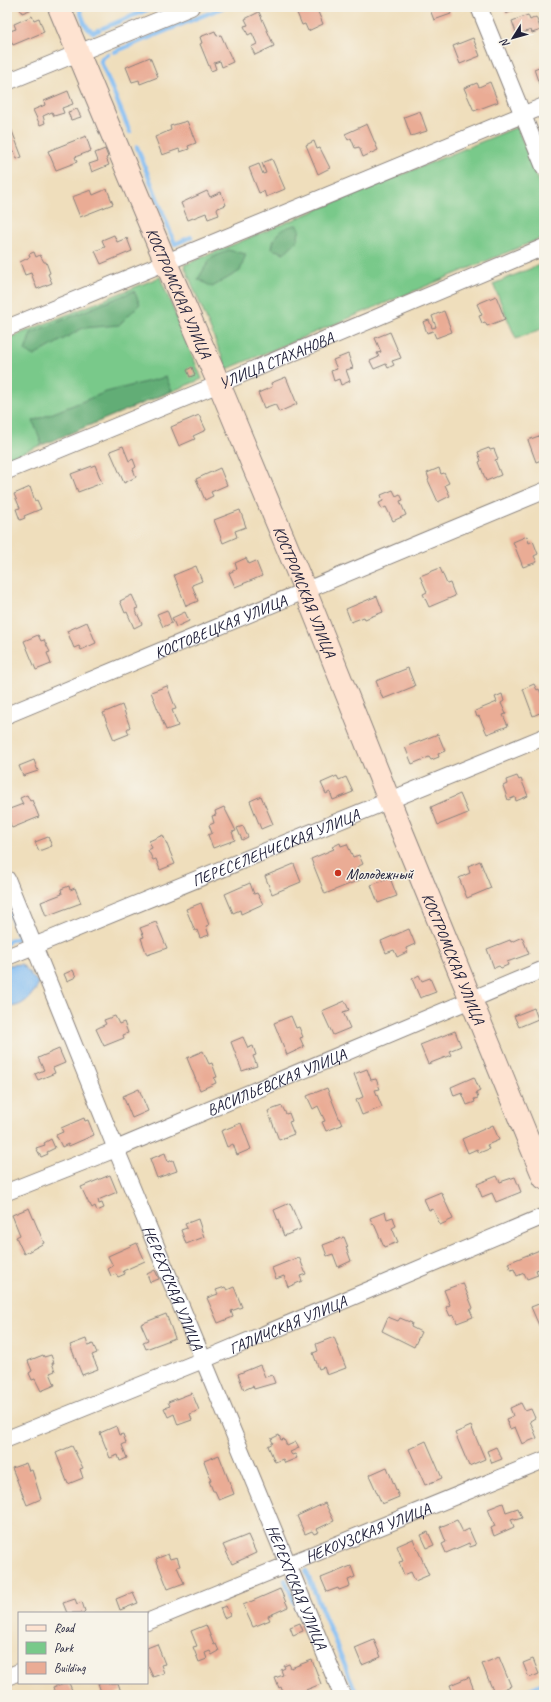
<svg xmlns="http://www.w3.org/2000/svg" width="551" height="1702" font-family="Caveat,sans-serif">
<style>
.green{fill:#79c98a;stroke:#4e7662}
.forest{fill:#62ad76;stroke:#426858}
.water{fill:#82bdf4;stroke:#527098}
.lines{fill:none;stroke-linecap:round;stroke-linejoin:round}
.stream{stroke:#82bdf4;stroke-width:4.5}
.building{fill:#eaac95}
.street-casing{stroke:#88807c;stroke-width:18}
.secondary-casing{stroke:#88807c;stroke-width:24}
.street{stroke:#fff;stroke-width:16}
.secondary{stroke:#fee3d1;stroke-width:22}
.poi-dot{fill:#c8321e;stroke:#f7f3e8;stroke-width:1.5}
.labels{text-anchor:middle;stroke-width:3;stroke-linejoin:round;paint-order:stroke}
.street-label{font-size:16px;fill:#22223b;stroke:#f7f3e8}
.poi-label{font-size:16px;fill:#22223b;stroke:#f7f3e8;text-anchor:start}
</style>
<rect width="100%" height="100%" fill="#f7f3e8"/>
<filter id="ink" filterUnits="userSpaceOnUse"><feTurbulence type="fractalNoise" baseFrequency=".025" numOctaves="2"/><feDisplacementMap in="SourceGraphic" scale="8" xChannelSelector="R" yChannelSelector="G"/><feConvolveMatrix kernelMatrix="1 2 1 2 8 2 1 2 1" color-interpolation-filters="sRGB"/></filter>
<filter id="wash" filterUnits="userSpaceOnUse"><feTurbulence type="fractalNoise" baseFrequency=".012" numOctaves="4" result="noise"/><feDisplacementMap in="SourceGraphic" scale="16" xChannelSelector="R" yChannelSelector="G"/><feGaussianBlur stdDeviation="0.9" result="paint"/><feColorMatrix in="noise" values="0 0 0 0 0 0 0 0 0 0 0 0 0 0 0 0 0 1.4 0 .05"/><feComposite in="paint" operator="in"/></filter>
<g filter="url(#wash)">
<rect width="100%" height="100%" fill="#efdebc"/>
<g class="green">
<polygon points="517,127 544,194 544,237 227,369 184,265"/>
<polygon points="544,263 544,328 516,339 493,284"/>
<polygon points="160,277 202,379 7,459 7,339"/>
</g>
<g class="forest">
<path d="M296,225l4,3 -3,13 -13,12 -12,-4c2,-16 9,-21 24,-24z"/>
<polygon points="228,250 246,254 240,271 212,287 198,279 210,259"/>
<polygon points="134,291 140,304 119,325 83,328 34,356 25,351 31,333"/>
<polygon points="166,377 172,391 42,445 33,421 106,392"/>
</g>
<path class="water" d="M21,964c7,5 10,13 17,18 0,6 -2,7 -6,12 -7,9 -13,13 -25,13v-40l3,-2z"/>
<g class="lines">
<g class="stream">
<path d="M79,7c3,8 5,21 14,25l6,-2"/>
<polyline points="103,28 154,7"/>
<polyline points="114,52 224,7"/>
<polyline points="108,54 102,58 101,62 130,132"/>
<polyline points="137,147 175,244 191,237"/>
<polyline points="7,907 19,936 16,939 10,940 7,943"/>
<polyline points="306,1571 357,1695"/>
<polyline points="285,1580 314,1647"/>
<polyline points="516,1695 544,1683"/>
</g>
</g>
<g id="blocks">
<g class="building">
<polygon points="19,7 31,7 32,9 22,13"/>
<polygon points="298,7 316,7 323,24 308,31 305,24 302,25 297,13 300,11"/>
<polygon points="429,7 452,7 449,9 451,14 434,20"/>
<polygon points="503,7 516,7 517,9 506,14"/>
<polygon points="259,12 274,46 255,55 251,47 257,44 252,33 248,35 244,26 248,25 245,19"/>
<polygon points="528,15 530,20 536,17 541,30 532,33 531,30 517,35 512,21"/>
<polygon points="32,16 34,20 39,18 44,32 13,45 7,32 16,29 14,24"/>
<polygon points="215,31 217,36 221,35 233,62 222,67 220,61 214,63 216,69 211,71 200,44 202,43 200,37"/>
<polygon points="473,38 480,56 460,64 453,46"/>
<polygon points="150,57 158,77 140,84 139,80 132,82 126,67"/>
<polygon points="544,65 544,82 539,84 534,69"/>
<polygon points="490,82 498,102 474,111 464,88 477,83 479,87"/>
<polygon points="68,91 73,104 62,108 64,113 54,116 52,112 43,116 45,123 40,125 33,110 45,105 44,101"/>
<polygon points="77,109 81,117 71,120 68,112"/>
<polygon points="420,111 427,131 411,136 404,117"/>
<polygon points="7,118 22,157 17,159 14,151 8,153 7,149"/>
<polygon points="187,121 196,143 188,146 189,149 180,152 179,149 162,155 155,137 171,130 170,126"/>
<polygon points="367,124 378,150 363,157 359,147 355,148 351,138 348,140 345,134"/>
<polygon points="86,136 91,151 75,157 77,162 56,170 48,151"/>
<polygon points="314,141 317,149 320,148 330,168 318,174 306,145"/>
<polygon points="105,149 108,157 106,158 109,165 92,172 89,164 98,161 95,153"/>
<polygon points="272,159 285,189 266,197 264,191 259,193 249,168 259,164 263,174 266,173 262,163"/>
<polygon points="107,189 113,204 80,217 72,197 91,190 93,195"/>
<polygon points="207,191 210,197 221,192 226,205 218,208 217,210 219,215 208,219 206,213 188,220 181,203"/>
<polygon points="114,235 117,242 127,238 132,251 101,264 95,251 105,247 102,240"/>
<polygon points="34,252 36,257 40,255 44,262 46,262 50,273 48,274 52,283 37,289 31,273 25,275 20,262 30,257 29,254"/>
<polygon points="496,296 505,319 487,326 485,322 482,323 479,316 482,315 477,304"/>
<polygon points="444,311 452,332 436,338 433,331 427,333 423,322 429,320 432,328 436,327 432,316"/>
<polygon points="390,332 401,358 392,361 394,365 388,368 386,364 374,369 370,361 379,357 377,353 381,352 375,338"/>
<polygon points="348,354 353,368 346,370 350,381 341,385 339,379 334,381 331,371 337,369 333,360"/>
<polygon points="192,367 195,375 190,377 187,370"/>
<polygon points="286,377 297,404 279,412 275,404 264,408 258,393 272,387 271,383"/>
<polygon points="199,415 206,430 193,436 195,439 179,446 171,427"/>
<polygon points="544,434 544,459 536,462 528,440"/>
<polygon points="123,446 129,461 133,459 136,467 133,469 136,477 124,483 110,451"/>
<polygon points="489,448 490,450 494,449 498,459 495,460 501,475 486,481 479,462 481,461 478,452"/>
<polygon points="95,465 102,483 78,492 71,474"/>
<polygon points="220,468 227,485 211,492 213,496 205,500 196,479"/>
<polygon points="439,468 441,474 444,473 449,483 445,485 450,496 438,502 428,480 429,479 427,473"/>
<polygon points="30,487 35,501 37,500 41,509 24,516 25,518 20,520 16,509 20,508 14,494"/>
<polygon points="393,490 396,496 400,494 403,500 400,501 406,515 393,521 386,507 382,509 379,503 383,501 381,495"/>
<polygon points="240,510 246,527 235,531 237,537 223,543 214,520"/>
<polygon points="527,536 529,543 533,541 538,554 534,556 537,562 523,567 513,542"/>
<polygon points="246,558 249,564 256,561 262,576 235,587 229,573 237,569 235,563"/>
<polygon points="196,566 202,581 192,585 198,601 186,606 174,575"/>
<polygon points="440,568 447,584 450,583 455,596 429,607 423,594 427,592 420,576"/>
<polygon points="132,595 138,608 135,609 142,624 134,628 127,612 125,613 120,601"/>
<polygon points="377,596 383,612 365,619 364,617 351,622 346,609"/>
<polygon points="167,610 172,623 163,627 157,614"/>
<polygon points="185,612 189,621 176,627 172,618"/>
<polygon points="87,622 96,643 81,650 79,646 74,648 67,631"/>
<polygon points="38,635 41,641 44,640 50,652 47,653 51,664 36,670 24,641"/>
<polygon points="408,668 415,686 383,699 376,681"/>
<polygon points="534,684 537,690 539,689 543,698 541,699 544,707 544,711 533,716 523,689"/>
<polygon points="167,686 176,709 172,710 178,726 166,730 151,692"/>
<polygon points="502,694 504,701 501,703 506,714 503,715 508,726 487,734 479,716 477,717 475,711 497,702 495,697"/>
<polygon points="122,705 130,727 127,729 129,734 114,740 103,713"/>
<polygon points="438,734 445,751 438,754 439,757 431,760 429,757 412,764 405,747"/>
<polygon points="34,760 38,771 23,776 19,766"/>
<polygon points="337,776 339,780 346,777 353,792 333,800 330,792 326,794 321,783"/>
<polygon points="517,776 519,780 521,779 528,796 516,801 515,797 508,800 503,786 507,784 506,780"/>
<polygon points="460,794 468,813 438,825 431,807"/>
<polygon points="27,795 30,801 32,800 39,817 12,828 7,816 7,810 23,804 20,798"/>
<polygon points="261,796 273,824 261,829 250,801"/>
<polygon points="224,807 236,831 232,832 235,840 213,848 208,835 212,833 209,825 214,823 212,816 216,815 215,811"/>
<polygon points="243,826 248,837 242,840 237,828"/>
<polygon points="163,835 175,864 160,870 156,859 153,860 148,850 152,848 149,841"/>
<polygon points="48,837 52,846 39,851 35,842"/>
<polygon points="340,843 341,846 347,844 353,857 359,855 363,864 357,867 362,879 325,894 311,859 334,849 332,847"/>
<polygon points="480,861 491,888 467,898 459,878 470,873 468,866"/>
<polygon points="294,864 301,882 272,894 265,876"/>
<polygon points="390,878 397,896 378,903 371,885"/>
<polygon points="250,883 254,894 257,893 263,904 241,914 240,910 233,913 225,894"/>
<polygon points="69,886 70,890 75,888 81,903 46,916 41,902 62,894 61,889"/>
<polygon points="201,903 209,925 206,926 209,935 200,938 197,930 195,931 186,909"/>
<polygon points="156,922 167,948 147,955 141,938 144,937 140,928"/>
<polygon points="409,929 415,944 406,948 407,952 397,957 394,950 386,953 381,941"/>
<polygon points="522,937 529,954 507,962 508,965 501,968 499,966 494,968 487,949 510,940 511,942"/>
<polygon points="73,970 76,977 67,981 64,974"/>
<polygon points="419,975 422,981 430,978 436,992 420,998 412,979"/>
<polygon points="345,1001 349,1010 343,1012 350,1028 333,1035 322,1011"/>
<polygon points="534,1008 538,1019 519,1027 514,1016"/>
<polygon points="115,1016 119,1024 124,1022 128,1033 123,1035 124,1038 104,1046 96,1029 106,1024 104,1020"/>
<polygon points="291,1016 296,1028 299,1027 303,1037 300,1038 304,1047 287,1055 274,1023"/>
<polygon points="455,1031 461,1046 449,1051 451,1055 428,1064 420,1045"/>
<polygon points="243,1037 248,1048 253,1046 256,1055 253,1056 257,1066 242,1071 231,1042"/>
<polygon points="59,1049 65,1063 53,1068 55,1073 38,1080 35,1074 44,1070 38,1058"/>
<polygon points="203,1051 209,1064 212,1063 217,1077 214,1078 216,1083 200,1090 187,1058"/>
<polygon points="367,1069 371,1080 376,1079 380,1089 375,1090 382,1107 362,1115 356,1100 363,1097 354,1074"/>
<polygon points="474,1077 480,1091 476,1093 478,1098 474,1099 475,1102 467,1105 462,1093 454,1096 451,1087"/>
<polygon points="327,1088 342,1125 326,1131 322,1122 325,1121 318,1106 313,1109 307,1096"/>
<polygon points="139,1089 148,1111 132,1118 123,1096"/>
<polygon points="282,1106 286,1114 289,1113 292,1121 289,1122 294,1134 279,1140 268,1111"/>
<polygon points="84,1118 85,1121 88,1120 94,1135 69,1146 68,1144 62,1147 56,1135 63,1132 61,1128"/>
<polygon points="241,1123 251,1149 237,1155 233,1144 227,1147 221,1131"/>
<polygon points="493,1125 499,1140 487,1145 489,1149 479,1153 477,1149 468,1153 462,1139"/>
<polygon points="51,1139 55,1148 47,1152 48,1154 41,1157 36,1148 45,1145 44,1143"/>
<polygon points="165,1153 168,1162 173,1160 177,1171 157,1178 150,1159"/>
<polygon points="110,1175 117,1192 98,1200 99,1204 102,1203 104,1208 97,1211 95,1206 92,1208 90,1204 89,1204 81,1187"/>
<polygon points="497,1176 500,1182 515,1177 521,1192 496,1202 492,1193 482,1197 477,1184"/>
<polygon points="441,1192 453,1219 440,1225 433,1209 429,1210 424,1199"/>
<polygon points="290,1203 301,1229 284,1236 274,1210"/>
<polygon points="29,1208 44,1243 24,1254 16,1237 20,1235 12,1215"/>
<polygon points="385,1212 387,1219 393,1217 396,1226 392,1228 398,1242 384,1247 374,1224 373,1225 370,1218"/>
<polygon points="198,1219 204,1237 186,1244 181,1230 187,1228 185,1224"/>
<polygon points="344,1237 348,1247 346,1247 351,1261 338,1267 333,1254 327,1256 323,1245"/>
<polygon points="137,1243 145,1261 123,1271 125,1274 118,1277 116,1274 111,1276 108,1269 113,1266 108,1256"/>
<polygon points="542,1249 544,1253 544,1267 536,1270 538,1275 527,1279 524,1273 517,1276 514,1269 511,1270 508,1263"/>
<polygon points="299,1257 306,1274 300,1276 302,1281 288,1287 284,1276 276,1279 272,1268"/>
<polygon points="155,1270 159,1279 150,1282 147,1274"/>
<polygon points="463,1283 473,1308 470,1310 473,1317 457,1323 454,1315 450,1316 446,1307 450,1305 444,1290"/>
<polygon points="225,1287 227,1290 234,1287 242,1307 231,1311 233,1317 218,1323 207,1298 218,1294 216,1290"/>
<polygon points="544,1302 544,1329 541,1330 531,1307"/>
<polygon points="166,1314 175,1338 146,1349 143,1342 148,1340 141,1324"/>
<polygon points="388,1317 398,1321 400,1318 412,1323 411,1327 421,1332 414,1347 382,1331"/>
<polygon points="334,1337 346,1368 327,1375 324,1367 319,1369 313,1353 318,1351 316,1344"/>
<polygon points="86,1339 88,1346 93,1344 97,1353 92,1355 98,1369 82,1375 70,1345"/>
<polygon points="43,1355 44,1357 51,1355 54,1363 52,1363 55,1371 50,1373 55,1385 41,1391 35,1379 32,1380 29,1373 32,1371 28,1361"/>
<polygon points="260,1365 265,1377 272,1375 275,1383 254,1389 253,1386 244,1390 238,1374"/>
<polygon points="192,1393 199,1410 190,1414 192,1420 178,1425 174,1414 168,1417 164,1408 170,1406 168,1402"/>
<polygon points="521,1403 525,1411 531,1409 535,1418 530,1421 537,1438 522,1444 515,1427 510,1429 506,1419 513,1416 510,1408"/>
<polygon points="116,1426 119,1435 123,1434 126,1443 122,1445 127,1458 120,1461 118,1455 110,1458 100,1433"/>
<polygon points="471,1426 485,1459 469,1466 455,1433"/>
<polygon points="279,1435 281,1440 284,1439 287,1446 296,1442 299,1448 290,1452 292,1455 295,1454 297,1458 285,1463 283,1459 275,1462 268,1446 273,1443 271,1439"/>
<polygon points="426,1441 442,1478 425,1485 409,1449"/>
<polygon points="72,1446 83,1468 80,1469 83,1478 68,1484 56,1453"/>
<polygon points="496,1447 502,1459 492,1463 487,1451"/>
<polygon points="219,1455 234,1494 219,1500 215,1491 213,1491 209,1481 211,1480 204,1461"/>
<polygon points="26,1463 29,1471 32,1470 41,1499 27,1505 12,1468"/>
<polygon points="387,1467 399,1497 382,1504 369,1475"/>
<polygon points="325,1503 334,1521 317,1529 319,1532 314,1534 312,1531 305,1534 297,1516"/>
<polygon points="503,1503 506,1512 518,1508 522,1518 515,1520 514,1518 511,1519 514,1527 494,1536 491,1528 495,1526 488,1509"/>
<polygon points="457,1520 463,1532 469,1529 476,1545 470,1547 469,1543 446,1553 442,1544 446,1542 440,1527"/>
<polygon points="428,1532 434,1545 427,1548 421,1535"/>
<polygon points="248,1535 256,1553 232,1564 223,1545"/>
<polygon points="413,1539 429,1575 415,1581 411,1572 404,1575 399,1562 403,1561 397,1546"/>
<polygon points="168,1554 170,1559 177,1557 180,1566 177,1567 184,1583 168,1589 156,1559"/>
<polygon points="351,1566 355,1577 348,1580 350,1586 339,1590 338,1588 327,1592 321,1578"/>
<polygon points="280,1589 288,1607 268,1616 270,1620 253,1627 243,1605"/>
<polygon points="133,1592 138,1603 120,1610 116,1599"/>
<polygon points="75,1599 77,1604 82,1602 85,1611 83,1613 67,1613 63,1603"/>
<polygon points="226,1606 230,1615 224,1618 220,1608"/>
<polygon points="300,1623 303,1631 293,1635 290,1627"/>
<polygon points="206,1625 214,1645 216,1644 219,1651 212,1655 210,1651 205,1653 207,1659 199,1662 193,1647 197,1646 191,1631"/>
<polygon points="374,1640 381,1657 362,1665 355,1648"/>
<polygon points="157,1644 165,1664 161,1665 164,1673 153,1677 147,1664 147,1648"/>
<polygon points="499,1657 511,1686 494,1693 482,1664"/>
<polygon points="533,1659 539,1674 529,1678 523,1663"/>
<polygon points="312,1660 321,1684 293,1695 284,1695 281,1687 279,1688 275,1678 283,1675 281,1670 285,1668 284,1666 289,1664 291,1668"/>
<polygon points="469,1677 476,1695 454,1695 450,1685"/>
<polygon points="64,1683 69,1683 74,1695 50,1695 55,1693 53,1687"/>
<polygon points="98,1683 118,1683 121,1692 113,1695 102,1695"/>
</g>
</g>
</g>
<g filter="url(#ink)">
<use href="#blocks" fill-opacity="0" stroke="#88807c" stroke-width="1"/>
<g class="lines">
<defs>
<g id="street">
<polyline points="479,7 544,167"/>
<polyline points="7,82 191,7"/>
<polyline points="7,328 544,106"/>
<path id="s1" d="M7,471l212,-87 325,-137"/>
<path id="s2" d="M7,715l537,-224"/>
<path id="s3" d="M7,879l109,270 226,546"/>
<path id="s4" d="M7,957l537,-220"/>
<path id="s5" d="M7,1192l109,-43 428,-180"/>
<path id="s6" d="M7,1439l196,-79 341,-144"/>
<path id="s7" d="M147,1622l397,-162"/>
<polyline points="7,1677 19,1672"/>
</g>
<g id="secondary">
<path id="s8" d="M59,7l107,256 53,121 86,206 84,210 155,378"/>
</g>
</defs>
<use href="#street" class="street-casing"/>
<use href="#secondary" class="secondary-casing"/>
<use href="#street" class="street"/>
<use href="#secondary" class="secondary"/>
</g>
</g>
<circle class="poi-dot" cx="338" cy="873" r="4"/>
<g class="labels">
<g class="street-label">
<text dy="6" stroke="none"><textPath href="#s8" startOffset="310">КОСТРОМСКАЯ УЛИЦА</textPath></text>
<text dy="6" stroke="none"><textPath href="#s1" startOffset="291">УЛИЦА СТАХАНОВА</textPath></text>
<text dy="6" stroke="none"><textPath href="#s8" startOffset="634">КОСТРОМСКАЯ УЛИЦА</textPath></text>
<text dy="6" stroke="none"><textPath href="#s2" startOffset="231">КОСТОВЕЦКАЯ УЛИЦА</textPath></text>
<text dy="6" stroke="none"><textPath href="#s4" startOffset="290">ПЕРЕСЕЛЕНЧЕСКАЯ УЛИЦА</textPath></text>
<text dy="6" stroke="none"><textPath href="#s8" startOffset="1030">КОСТРОМСКАЯ УЛИЦА</textPath></text>
<text dy="6" stroke="none"><textPath href="#s5" startOffset="291">ВАСИЛЬЕВСКАЯ УЛИЦА</textPath></text>
<text dy="6" stroke="none"><textPath href="#s3" startOffset="441">НЕРЕХТСКАЯ УЛИЦА</textPath></text>
<text dy="6" stroke="none"><textPath href="#s6" startOffset="303">ГАЛИЧСКАЯ УЛИЦА</textPath></text>
<text dy="6" stroke="none"><textPath href="#s7" startOffset="238">НЕКОУЗСКАЯ УЛИЦА</textPath></text>
<text dy="6" stroke="none"><textPath href="#s3" startOffset="765">НЕРЕХТСКАЯ УЛИЦА</textPath></text>
</g>
<g class="poi-label">
<text x="346" y="879">Молодежный</text>
</g>
</g>
<rect width="551" height="1702" fill="none" stroke="#f7f3e8" stroke-width="24"/>
<rect x="18" y="1612" width="130" height="72" fill="#f7f3e8" stroke="#a29fa3"/>
<rect x="26" y="1625" width="20" height="6" fill="#fee3d1" stroke="#a29fa3"/>
<text x="54" y="1632" font-size="12" fill="#22223b">Road</text>
<rect x="26" y="1642" width="20" height="12" fill="#79c98a" stroke="#a29fa3"/>
<text x="54" y="1652" font-size="12" fill="#22223b">Park</text>
<rect x="26" y="1662" width="20" height="12" fill="#eaac95" stroke="#a29fa3"/>
<text x="54" y="1672" font-size="12" fill="#22223b">Building</text>
<g transform="translate(513 38) rotate(233)" stroke="#f7f3e8" stroke-width="3" paint-order="stroke">
<path d="M0-3L7 15L0 10L-7 15Z" fill="#22223b"/>
<text y="-6" font-size="11" font-weight="bold" text-anchor="middle" fill="#22223b">N</text>
</g>
</svg>
